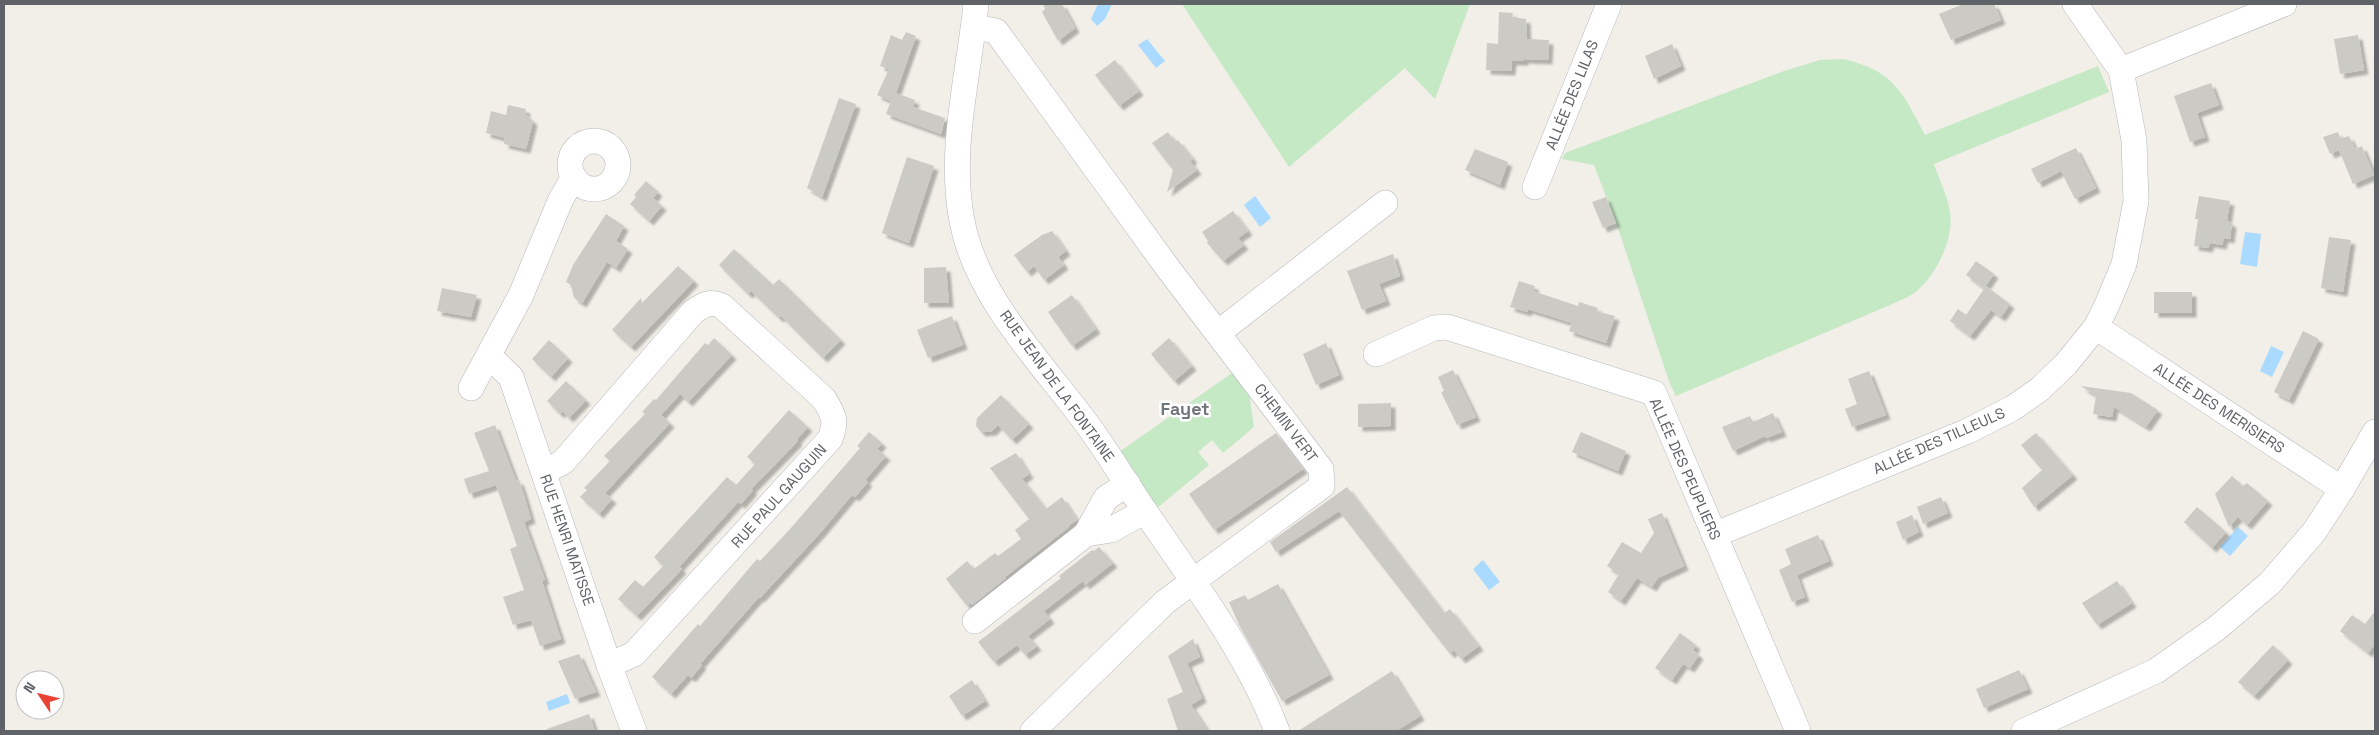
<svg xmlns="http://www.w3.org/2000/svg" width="2379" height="735" font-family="'Space Grotesk',sans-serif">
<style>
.green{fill:#c5e8c5}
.water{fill:#aadaff}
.building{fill:#cccac5;filter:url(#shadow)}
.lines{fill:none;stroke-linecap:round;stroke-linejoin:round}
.minor-casing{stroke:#b5b8bc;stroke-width:26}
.minor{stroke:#fff;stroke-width:25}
.labels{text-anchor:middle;stroke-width:5;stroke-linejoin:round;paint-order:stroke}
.street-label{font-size:15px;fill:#5f6368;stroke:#fff}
.quarter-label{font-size:18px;font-weight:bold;fill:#70757a;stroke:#fff}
</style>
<defs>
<filter id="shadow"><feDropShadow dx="4.5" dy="4.5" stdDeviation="1" flood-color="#0004"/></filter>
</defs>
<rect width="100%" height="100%" fill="#f1efe8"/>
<g class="green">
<polygon points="1182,4 1470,4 1435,99 1405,68 1289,167"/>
<path d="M1843,59c51,12 59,32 82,76l173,-69 11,26 -175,72c5,16 14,32 16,48 4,27 -13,61 -33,79 -7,6 -19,10 -27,14l-214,91 -6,-12 -52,-156 -24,-63 -32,-6 3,-6 219,-82 36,-11z"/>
<polygon points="1235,371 1248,386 1254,427 1223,453 1212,440 1198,452 1209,465 1157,508 1119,452"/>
</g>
<g class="water">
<polygon points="1098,4 1112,4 1105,19 1097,26 1091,19"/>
<polygon points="1147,39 1165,61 1156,68 1138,45"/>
<polygon points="1255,196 1271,218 1260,227 1244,205"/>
<polygon points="2245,232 2261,234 2257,267 2240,264"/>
<polygon points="2271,346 2284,352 2272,377 2260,371"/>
<polygon points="2238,527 2248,536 2230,556 2220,547"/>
<polygon points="1483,560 1500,582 1489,590 1473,569"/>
<polygon points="567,694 570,703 549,711 546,702"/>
</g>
<g class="building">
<polygon points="1043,4 1062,4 1075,28 1058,41 1042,12 1045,9"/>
<polygon points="1963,4 1994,4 2001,20 1951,40 1939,14"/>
<polygon points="1499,12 1513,13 1512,17 1526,19 1527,39 1549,40 1548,60 1524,59 1524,61 1512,61 1511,71 1486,70 1487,43 1498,44"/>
<polygon points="906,32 916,36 896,93 915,100 913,107 945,118 941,134 886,114 891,101 877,95 889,69 880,66 891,35 902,40"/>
<polygon points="2358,35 2364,70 2340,74 2334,39"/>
<polygon points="1672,44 1681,66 1654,79 1645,56"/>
<polygon points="1115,60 1139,91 1119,106 1095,75"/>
<polygon points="2211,83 2219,105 2197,113 2205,137 2190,142 2174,96"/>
<polygon points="839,98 856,104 822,197 807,188"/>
<polygon points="508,105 526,109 525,114 533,121 526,149 504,144 505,138 486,133 491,111 506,115"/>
<polygon points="1168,132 1175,142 1178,140 1193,159 1190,161 1197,170 1167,192 1173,170 1152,143"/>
<polygon points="2338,132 2341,139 2349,136 2355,149 2362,146 2374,175 2353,184 2339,150 2330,154 2323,137"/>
<polygon points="2076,148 2096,188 2075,199 2061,171 2038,183 2031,169"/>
<polygon points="1475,149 1508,162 1500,185 1465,170"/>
<polygon points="907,157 934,166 909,243 882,233"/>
<polygon points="646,181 658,192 653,198 662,206 649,221 630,204 636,197 634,195"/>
<polygon points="2199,196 2230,201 2227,221 2232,223 2230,239 2224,238 2222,245 2210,243 2208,248 2194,246 2198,219 2195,219"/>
<polygon points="1606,197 1616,223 1603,228 1592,202"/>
<polygon points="1233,211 1248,231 1238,238 1244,245 1223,261 1207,243 1208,241 1202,232"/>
<polygon points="606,214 624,226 616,241 628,249 616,268 607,262 582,303 574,298 571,285 566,282 573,265"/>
<polygon points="1052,231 1066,251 1058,257 1064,265 1044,280 1034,266 1027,272 1014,255 1042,235"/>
<polygon points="2329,237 2351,240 2343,292 2321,288"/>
<polygon points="734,249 773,285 779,279 841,340 823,358 781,316 779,318 751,291 748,294 719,265"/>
<polygon points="1393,254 1400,276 1379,284 1386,301 1362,310 1347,271"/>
<polygon points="1976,261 1994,274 1984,288 1966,275"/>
<polygon points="678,266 694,281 631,347 612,330 641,298 642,303"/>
<polygon points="946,267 949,303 924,303 924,268"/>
<polygon points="1519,281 1535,286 1533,291 1578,306 1579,302 1598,308 1596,311 1615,316 1606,343 1569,331 1572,323 1528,309 1527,312 1510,307"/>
<polygon points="1986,286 2010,304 2001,317 1991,310 1970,336 1950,321 1958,309 1966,315"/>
<polygon points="442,288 477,295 471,317 437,311"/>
<rect x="2154" y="292" width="38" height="21"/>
<polygon points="1072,295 1096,329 1072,346 1048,312"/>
<polygon points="952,316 963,345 928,358 917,330"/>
<polygon points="2303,331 2319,339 2289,400 2274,392"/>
<polygon points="714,338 732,355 688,402 680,394 661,415 670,423 605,493 612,499 599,514 580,497 587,490 584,488 610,461 604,456 645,414 642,412 654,399 656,400 705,343 708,345"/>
<polygon points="1169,338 1192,366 1174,381 1151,354"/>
<polygon points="549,340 568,358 551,377 532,359"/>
<polygon points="1326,343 1339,375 1316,385 1303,354"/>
<polygon points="1453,370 1476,417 1457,425 1441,392 1444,391 1438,377"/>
<polygon points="1869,371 1886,415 1852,427 1845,409 1857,404 1848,379"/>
<polygon points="566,381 586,400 569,418 562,411 560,414 547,401"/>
<polygon points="2081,386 2131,393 2158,410 2146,427 2114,407 2112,417 2093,414 2096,396"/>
<polygon points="1001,395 1029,424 1012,440 998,425 992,431 981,432 976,426 977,418"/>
<polygon points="1391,403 1391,426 1358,427 1358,404"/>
<polygon points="789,410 808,427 797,439 798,441 751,489 753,490 741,504 738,502 679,567 682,569 637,616 618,599 635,580 643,587 663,566 654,557 727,477 736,485 755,464 747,457"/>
<polygon points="1773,413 1782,432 1766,438 1765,436 1733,451 1722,427 1750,416 1753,422"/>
<polygon points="495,425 516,481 519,480 524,495 531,519 524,522 545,580 542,581 561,639 540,646 531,620 513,625 503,597 524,590 510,549 517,546 496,485 469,494 464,479 489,471 474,433"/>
<polygon points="869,432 882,443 877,449 886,456 865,480 868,482 855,497 852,495 821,532 760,598 759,597 700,664 702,665 691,678 688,675 671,694 652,677 698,624 700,626 757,559 760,561 790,529 860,448 857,446"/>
<polygon points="1581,432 1626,451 1618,471 1572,452"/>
<polygon points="1276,433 1303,469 1214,530 1189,494"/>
<polygon points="2036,433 2073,475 2034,507 2022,488 2042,470 2021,445"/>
<polygon points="1016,453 1029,474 1022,479 1046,509 1062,497 1077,520 1068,526 1069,527 1006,576 1006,578 972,605 970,603 967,606 946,579 967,561 974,569 995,553 998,556 1021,539 1015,530 1029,519 990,468"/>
<polygon points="2232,476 2243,486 2247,483 2268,501 2247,525 2238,517 2229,527 2215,494"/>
<polygon points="1347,487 1444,613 1450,609 1479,646 1461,659 1454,650 1450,654 1339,511 1276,552 1270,542"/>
<polygon points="1941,497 1948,513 1923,524 1917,507"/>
<polygon points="2197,507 2226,532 2212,548 2184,522"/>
<polygon points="1662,513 1684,566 1658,578 1652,587 1637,578 1621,601 1608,592 1619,574 1607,566 1622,542 1641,553 1654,533 1648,519"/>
<polygon points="1912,515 1919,532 1903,540 1896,522"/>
<polygon points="1818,535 1829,561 1797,575 1805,597 1792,602 1779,570 1791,564 1785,549"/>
<polygon points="1099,547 1113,563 1085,585 1083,581 1044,611 1050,619 1028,636 1037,646 1025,655 1017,645 994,662 978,642 1061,578 1059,576 1092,550 1094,551"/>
<polygon points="2117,581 2132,603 2097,625 2082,603"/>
<polygon points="1278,584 1329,675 1282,701 1239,625 1229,602 1245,595 1248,600"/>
<polygon points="2375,611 2375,644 2368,653 2340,631 2352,615 2365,624"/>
<polygon points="1680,633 1696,645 1693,650 1699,655 1690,668 1683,664 1672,680 1655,668"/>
<polygon points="1193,639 1200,657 1187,663 1202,698 1191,705 1208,731 1178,731 1167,699 1183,692 1168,656"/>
<polygon points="2273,645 2288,660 2254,696 2238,682"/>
<polygon points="579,654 596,692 575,699 558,661"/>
<polygon points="2019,670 2028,689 1984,708 1976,689"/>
<polygon points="1392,671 1420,716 1396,731 1298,731"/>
<polygon points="972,680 985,701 962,716 949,696"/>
<polygon points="589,714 595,731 547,731 547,729"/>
</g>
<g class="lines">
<defs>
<g id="minor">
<path d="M976,4c-7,71 -28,145 -14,217 14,75 77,139 122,199 25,33 45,69 69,103 45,66 95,132 124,208"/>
<polyline points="974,27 996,31 1167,267 1321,469 1322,486 1165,602 1033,731"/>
<polyline points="2121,70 2284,4"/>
<circle cx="594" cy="165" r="24"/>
<polyline points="1535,187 1609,4"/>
<polyline points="2096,327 2342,489"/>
<polyline points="1218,333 1385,203"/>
<polyline points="1376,354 1434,328 1447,327 1654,393 1798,731"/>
<polyline points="490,357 511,377 609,665 634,731"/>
<polyline points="471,388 521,295 561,199 574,177"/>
<path d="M544,472l19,-10 130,-150c11,-8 17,-11 29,-6l102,93c10,16 13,22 6,40l-196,215 -25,11"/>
<polyline points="1128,484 1106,498 1086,534 1111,530 1145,511"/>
<polyline points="1714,535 1968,431 2013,408 2040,389 2066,364 2096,327 2107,305 2124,264 2136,201 2134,140 2121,70 2075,4"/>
<polyline points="975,621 1086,534"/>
<polyline points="2024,731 2156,671 2217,628 2270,583 2314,532 2342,489 2375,432"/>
</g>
</defs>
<use href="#minor" class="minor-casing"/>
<use href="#minor" class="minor"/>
</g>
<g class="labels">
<g class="street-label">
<text transform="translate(1572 95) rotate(-68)" y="5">ALLÉE DES LILAS</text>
<text transform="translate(1057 386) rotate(54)" y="5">RUE JEAN DE LA FONTAINE</text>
<text transform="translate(2219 408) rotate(33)" y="5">ALLÉE DES MERISIERS</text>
<text transform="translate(1286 423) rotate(53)" y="5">CHEMIN VERT</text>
<text transform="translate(1939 441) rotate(-24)" y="5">ALLÉE DES TILLEULS</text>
<text transform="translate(1685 469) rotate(66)" y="5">ALLÉE DES PEUPLIERS</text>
<text transform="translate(779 496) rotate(-48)" y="5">RUE PAUL GAUGUIN</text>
<text transform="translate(567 540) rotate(71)" y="5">RUE HENRI MATISSE</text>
</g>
<g class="quarter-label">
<text x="1185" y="415">Fayet</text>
</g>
</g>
<rect width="2379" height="735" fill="none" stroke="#5f6368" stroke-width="10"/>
<g transform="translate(40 695) rotate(305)"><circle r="24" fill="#ffffff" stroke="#bfc1c3"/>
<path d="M0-4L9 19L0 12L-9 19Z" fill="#ea4335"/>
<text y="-8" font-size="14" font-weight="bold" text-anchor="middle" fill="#5f6368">N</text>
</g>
</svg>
